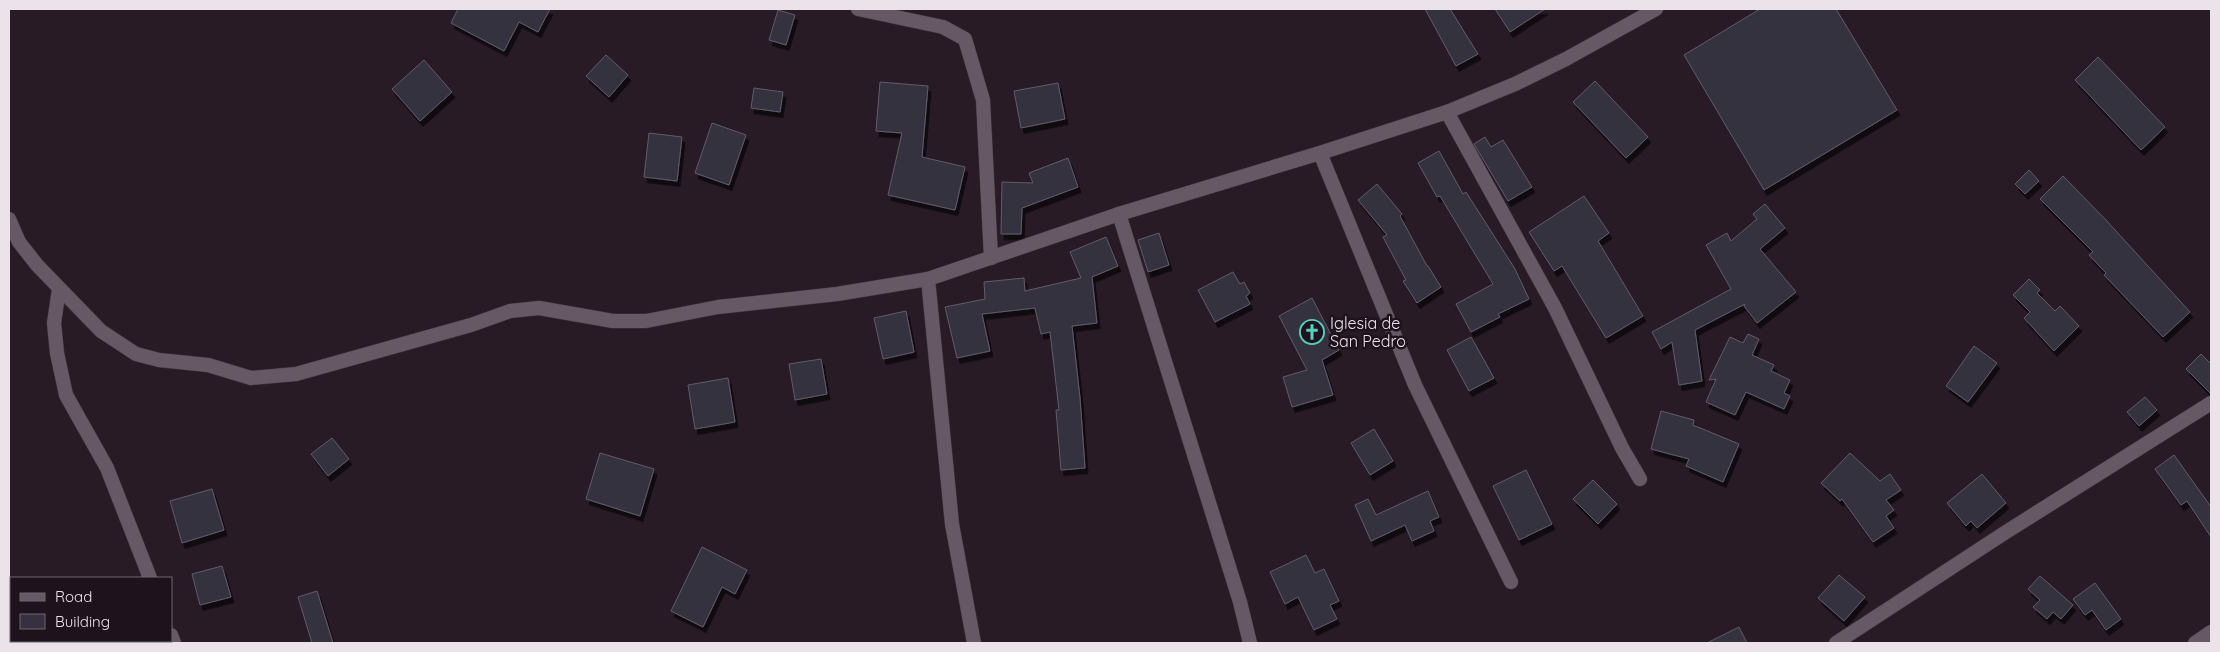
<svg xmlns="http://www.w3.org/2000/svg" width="2220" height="652" font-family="Quicksand,sans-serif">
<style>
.building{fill:#363040;stroke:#615b6c;filter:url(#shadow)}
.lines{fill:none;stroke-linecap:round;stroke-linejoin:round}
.minor-casing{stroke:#40373f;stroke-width:15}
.minor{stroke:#675865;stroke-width:14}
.labels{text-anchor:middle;stroke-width:5;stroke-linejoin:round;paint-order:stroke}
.poi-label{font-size:16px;fill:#ece3ea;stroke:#1e121d;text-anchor:start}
</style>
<defs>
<filter id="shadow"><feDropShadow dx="3" dy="5.5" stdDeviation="0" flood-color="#0009"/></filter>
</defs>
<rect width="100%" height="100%" fill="#281b26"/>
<g class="building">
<polygon points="458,9 550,9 538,32 519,22 504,51 451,23"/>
<polygon points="1425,9 1450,9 1478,54 1456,66"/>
<polygon points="1495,9 1545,9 1510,32"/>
<polygon points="1760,9 1836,9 1897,110 1764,190 1684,55"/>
<polygon points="778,10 795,15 786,45 769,40"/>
<polygon points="606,55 628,75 609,97 586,76"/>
<polygon points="2098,57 2165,127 2141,150 2075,80"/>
<polygon points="424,60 452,92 420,121 392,89"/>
<polygon points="1595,81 1648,137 1626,158 1573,102"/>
<polygon points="880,82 928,86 922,157 965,167 955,210 888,195 902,133 876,131"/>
<polygon points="1058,83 1065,119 1021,128 1014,91"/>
<polygon points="754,88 783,92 780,112 751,108"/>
<polygon points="712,123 746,135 729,185 695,173"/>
<polygon points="649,133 682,137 677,181 644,177"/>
<polygon points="1485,137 1491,147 1503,140 1532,187 1508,201 1474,144"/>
<polygon points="1439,151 1463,194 1466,192 1515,269 1529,299 1498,314 1500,317 1471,332 1456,304 1493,284 1440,196 1437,197 1418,163"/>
<polygon points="1068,158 1078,187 1022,208 1021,234 1001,234 1002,182 1033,183 1029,173"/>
<polygon points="2029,170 2039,181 2025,194 2015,184"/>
<polygon points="2063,176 2105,219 2190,312 2163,337 2104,275 2106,273 2089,255 2093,252 2040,199"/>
<polygon points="1377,184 1402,214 1400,216 1427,266 1428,266 1441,287 1417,303 1403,281 1406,280 1383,237 1387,235 1358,200"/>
<polygon points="1584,196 1609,233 1598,241 1643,316 1606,338 1562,266 1554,271 1529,232"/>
<polygon points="1765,204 1785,228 1760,249 1796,292 1757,323 1744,306 1745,304 1695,330 1702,381 1679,385 1672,342 1661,349 1652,332 1731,289 1706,245 1727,233 1731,241 1757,219 1753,214"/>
<polygon points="1159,233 1169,265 1148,272 1138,240"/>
<polygon points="1106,237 1118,266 1092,277 1097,323 1072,326 1080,398 1085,468 1061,470 1056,410 1059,410 1050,332 1041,334 1035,308 982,314 990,351 957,358 945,307 985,299 984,282 1024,278 1025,291 1081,278 1070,252"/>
<polygon points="1233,272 1240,284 1244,282 1250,293 1246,296 1250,304 1215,322 1198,290"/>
<polygon points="2029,279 2040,290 2037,293 2055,311 2060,306 2079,326 2054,351 2024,318 2030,312 2013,295"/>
<polygon points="1312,298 1339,350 1322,360 1333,395 1292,407 1283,377 1307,370 1279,316"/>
<polygon points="906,311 914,352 883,359 874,318"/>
<polygon points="1748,334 1759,339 1752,355 1774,365 1771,371 1790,380 1784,393 1790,396 1784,409 1746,392 1735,415 1706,402 1716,379 1709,380 1730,337 1743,343"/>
<polygon points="1471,337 1494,378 1469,391 1447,350"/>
<polygon points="1974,346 1997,363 1968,402 1946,386"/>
<polygon points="2201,354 2211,364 2211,394 2186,369"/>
<polygon points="821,359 827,394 795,400 789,364"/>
<polygon points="728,378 735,422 695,429 688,385"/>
<polygon points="2145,397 2157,410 2139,426 2127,412"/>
<polygon points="1661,411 1694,420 1693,425 1739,444 1723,482 1686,466 1689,459 1651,449"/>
<polygon points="1374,429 1393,461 1370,475 1351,443"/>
<polygon points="332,438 349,459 328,476 311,454"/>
<polygon points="600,453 654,469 640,516 586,499"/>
<polygon points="1850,453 1880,481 1890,474 1901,490 1886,500 1894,510 1886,516 1894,528 1873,542 1842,499 1840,501 1821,483"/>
<polygon points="2174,455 2211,507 2211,537 2187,501 2181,505 2155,469"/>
<polygon points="1526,470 1552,524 1519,540 1493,486"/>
<polygon points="1982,474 2006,503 1977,528 1971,521 1966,526 1947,503"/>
<polygon points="1593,480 1617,504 1598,524 1573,499"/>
<polygon points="212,489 224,530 182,543 170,501"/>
<polygon points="1428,491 1439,517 1430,521 1434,531 1412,541 1405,525 1371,541 1355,505 1368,499 1376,515"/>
<polygon points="702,547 747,570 735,594 722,587 703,627 671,611"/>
<polygon points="1306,555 1315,573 1324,569 1339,601 1330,605 1337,619 1314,630 1298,597 1285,604 1270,572"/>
<polygon points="222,566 231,597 200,605 192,574"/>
<polygon points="1839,575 1865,597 1844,621 1818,598"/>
<polygon points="2040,576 2073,605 2061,619 2053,612 2047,619 2033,607 2040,600 2028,589"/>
<polygon points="2095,583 2121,619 2106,630 2092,610 2085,615 2073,599"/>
<polygon points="317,591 333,643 312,643 298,597"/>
<polygon points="1739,627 1747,643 1707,643"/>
</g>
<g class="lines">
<defs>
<g id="minor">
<polyline points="858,9 943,27 965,39 983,100 991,258"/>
<polyline points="1447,112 1555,308 1622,448 1640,479"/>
<polyline points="1320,153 1415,385 1511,582"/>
<polyline points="1119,214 1240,602 1250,643"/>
<polyline points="9,219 19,242 37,265 101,331 136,354 159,360 208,365 251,378 296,374 471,325 510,311 539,308 613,321 646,321 718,307 837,294 928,279 1119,214 1320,153 1447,112 1515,84 1566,59 1656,9"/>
<polyline points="928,279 952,524 974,643"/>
<polyline points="59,289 54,323 57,353 66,395 107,468 150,578"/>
<polyline points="171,635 174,643"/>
<polyline points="1836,643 2006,532 2211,403"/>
<polyline points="2195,643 2211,632"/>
</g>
</defs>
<use href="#minor" class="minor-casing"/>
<use href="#minor" class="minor"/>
</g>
<defs>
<symbol id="church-ring" viewBox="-11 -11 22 22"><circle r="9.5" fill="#1e121d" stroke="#58cec0" stroke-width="1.5"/><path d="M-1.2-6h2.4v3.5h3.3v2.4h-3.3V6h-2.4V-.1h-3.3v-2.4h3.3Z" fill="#58cec0"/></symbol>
</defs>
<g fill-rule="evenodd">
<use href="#church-ring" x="1298" y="318" width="28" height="28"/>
</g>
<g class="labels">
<g class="poi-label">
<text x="1330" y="329">Iglesia de<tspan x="1330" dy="18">San Pedro</tspan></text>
</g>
</g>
<rect width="2220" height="652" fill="none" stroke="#ece3ea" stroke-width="20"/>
<rect x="10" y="577" width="162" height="65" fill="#1e121d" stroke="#70666f"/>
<rect x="20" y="593" width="25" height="8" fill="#675865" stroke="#70666f"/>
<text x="55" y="602" font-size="15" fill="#ece3ea">Road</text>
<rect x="20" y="614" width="25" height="15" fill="#363040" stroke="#70666f"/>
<text x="55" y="627" font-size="15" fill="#ece3ea">Building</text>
</svg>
